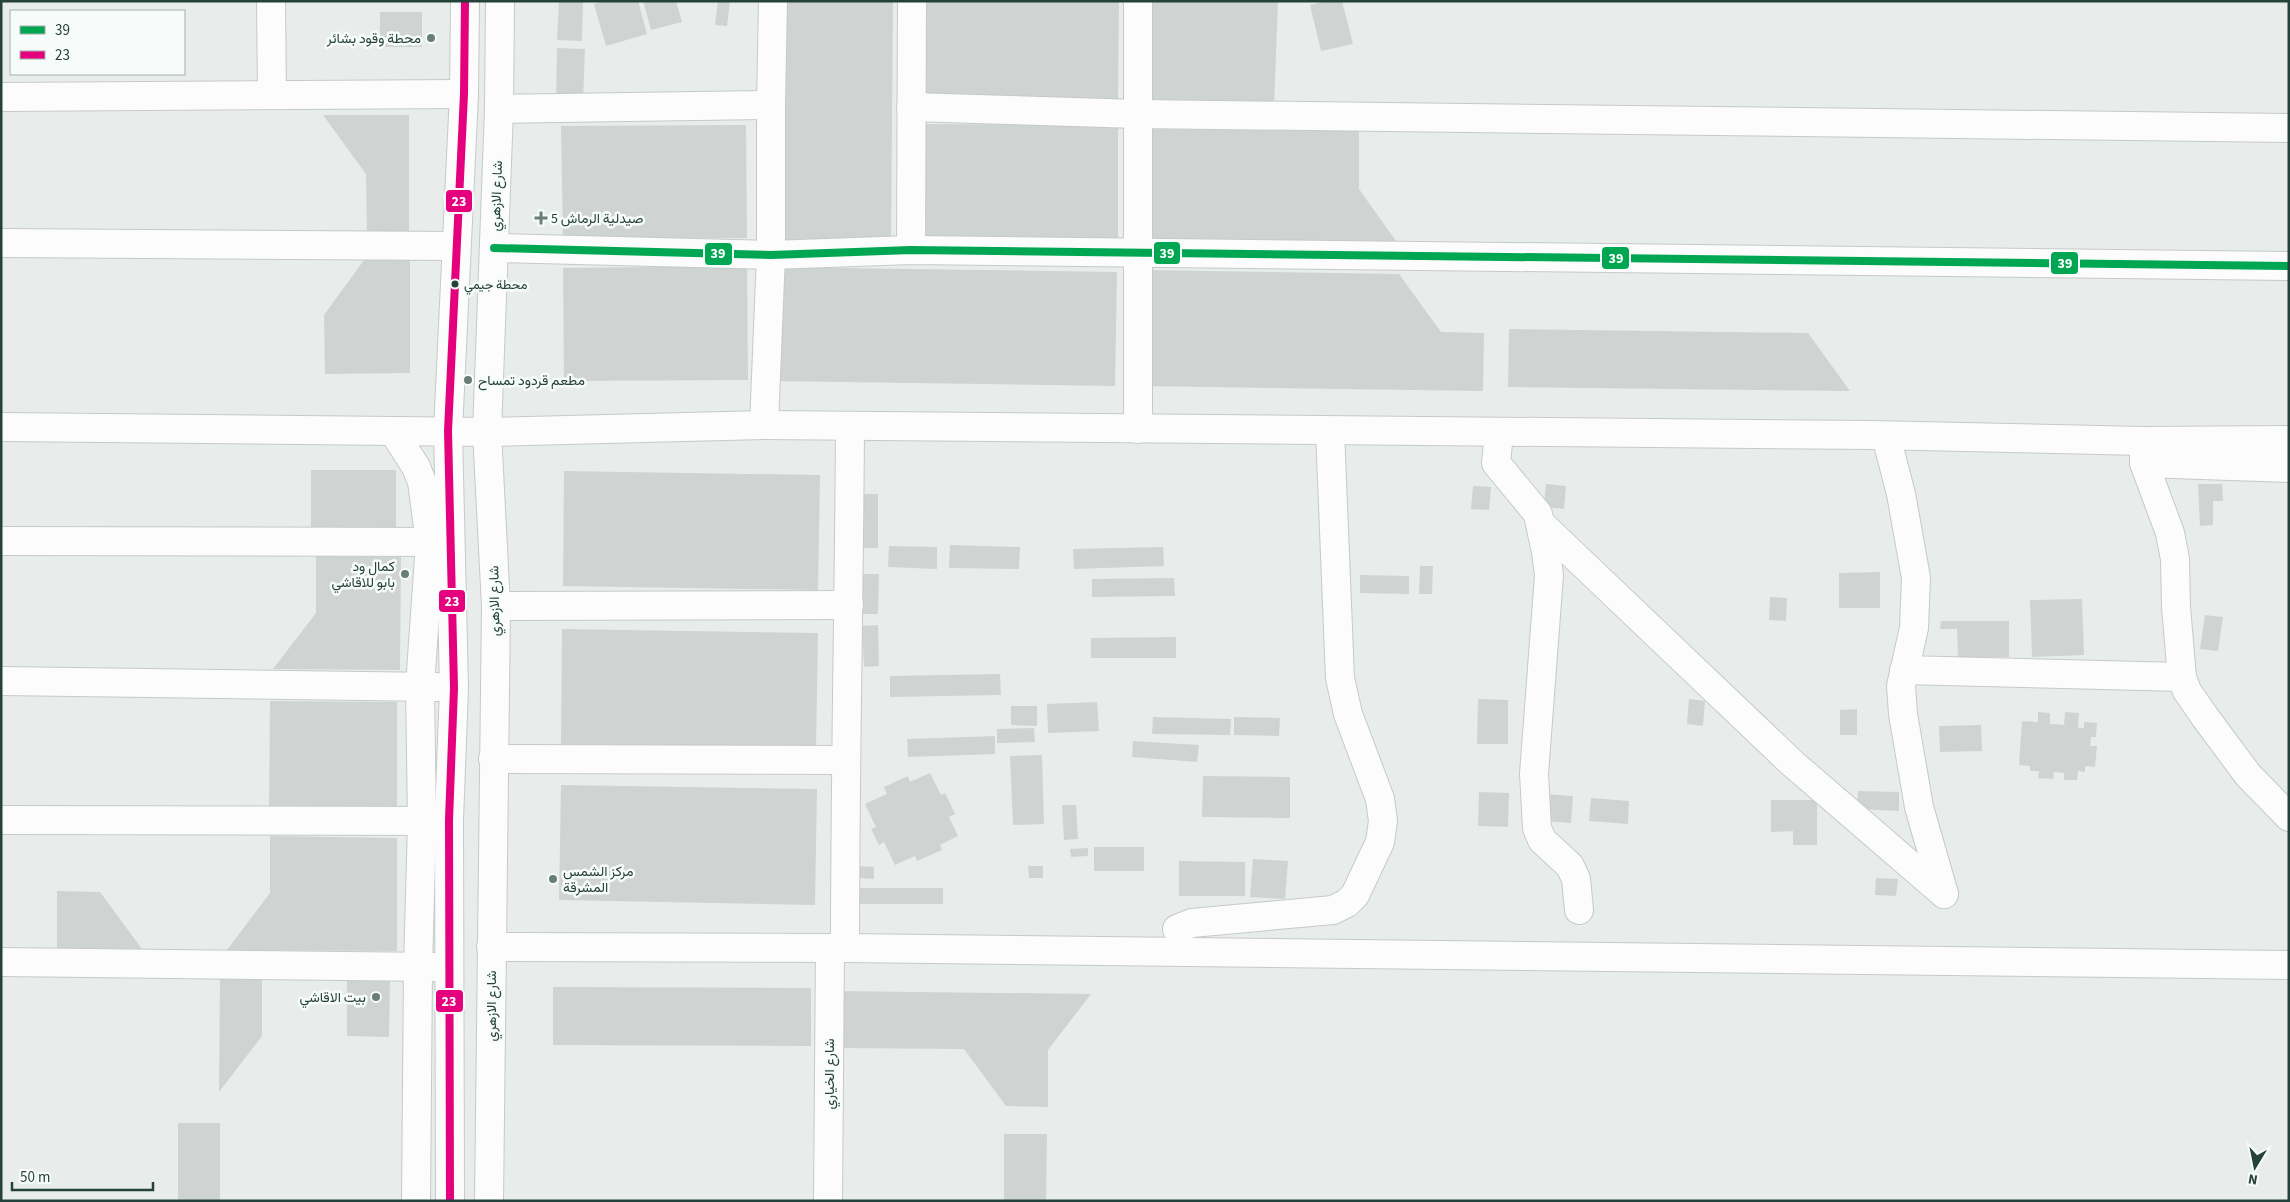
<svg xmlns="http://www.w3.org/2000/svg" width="2290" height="1202" font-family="'Source Sans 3',Vazirmatn,sans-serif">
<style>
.building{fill:#cfd4d2}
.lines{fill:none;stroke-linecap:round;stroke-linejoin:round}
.minor-casing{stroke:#c5cac8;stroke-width:30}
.minor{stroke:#fcfcfc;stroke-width:28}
.bus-1-casing{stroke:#f7fbf9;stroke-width:11}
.bus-2-casing{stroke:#f7fbf9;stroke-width:11}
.bus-1{stroke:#00a651;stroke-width:8}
.bus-2{stroke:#e5007d;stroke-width:8}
.poi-dot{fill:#697e78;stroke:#f7fbf9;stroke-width:2}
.bus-dot{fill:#24423a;stroke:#f7fbf9;stroke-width:2}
.labels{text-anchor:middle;stroke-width:5;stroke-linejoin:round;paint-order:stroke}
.bus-label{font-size:13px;fill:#24423a;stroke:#f7fbf9;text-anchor:start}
.poi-label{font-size:14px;fill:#24423a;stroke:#f7fbf9;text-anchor:end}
.street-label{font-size:14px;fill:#24423a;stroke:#f7fbf9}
.line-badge{stroke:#f7fbf9;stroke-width:2}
.badge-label{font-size:14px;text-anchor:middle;font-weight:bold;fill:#fff}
</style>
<rect width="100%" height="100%" fill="#e8edeb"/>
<g class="building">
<polygon points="559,1 583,1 582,41 557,40"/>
<polygon points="603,1 638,1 647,34 606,46 594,4"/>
<polygon points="643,1 676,1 682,22 651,30"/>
<polygon points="718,1 730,1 727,26 715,25"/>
<polygon points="779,1 893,1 891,241 777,240"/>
<polygon points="918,1 1119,1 1118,99 917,98"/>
<polygon points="1150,1 1278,1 1274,107 1146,102"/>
<polygon points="1326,1 1342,1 1353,44 1321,51 1310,5"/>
<rect x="380" y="12" width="42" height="35"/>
<polygon points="557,48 585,49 583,101 556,100"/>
<polygon points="323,115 409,115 409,232 367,233 366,174"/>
<polygon points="918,124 1118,125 1118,241 917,240"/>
<polygon points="746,125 747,238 563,240 561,126"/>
<polygon points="1146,129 1359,131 1359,189 1401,248 1145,244"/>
<polygon points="410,255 410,373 325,374 324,315 367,256"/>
<polygon points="747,266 748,380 564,381 563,268"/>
<polygon points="772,267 1117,272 1115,386 770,381"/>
<polygon points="1143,270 1399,274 1441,332 1484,333 1483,391 1142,386"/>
<polygon points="1509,329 1808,333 1850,391 1508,387"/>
<rect x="311" y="470" width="85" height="62"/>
<polygon points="564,471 820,475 818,590 563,586"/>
<polygon points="1546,484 1566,486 1564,509 1544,507"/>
<polygon points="2198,484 2222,484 2223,501 2213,501 2213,525 2200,526"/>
<polygon points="1473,486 1491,487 1489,510 1471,509"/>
<polygon points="860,494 878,494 878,548 859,548"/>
<polygon points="950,545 1020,547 1019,569 949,568"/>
<polygon points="889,546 937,547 937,569 888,567"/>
<polygon points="1163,547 1164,566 1074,569 1073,549"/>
<polygon points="316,556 401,557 400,670 273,669 316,613"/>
<polygon points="1420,566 1433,566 1432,594 1419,594"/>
<polygon points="1880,572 1880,608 1839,608 1839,573"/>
<polygon points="863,574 879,574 878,614 862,614"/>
<polygon points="1360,575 1409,576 1409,594 1360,593"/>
<polygon points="1174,578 1175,596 1092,597 1092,579"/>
<polygon points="1770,597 1787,598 1786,621 1769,620"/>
<polygon points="2082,599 2084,655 2032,657 2030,600"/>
<polygon points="2205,615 2223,617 2218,651 2200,649"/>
<polygon points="1941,621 2009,621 2009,657 1958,657 1957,629 1940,629"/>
<polygon points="878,625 879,666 864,667 862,626"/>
<polygon points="562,629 818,633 816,748 561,744"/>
<polygon points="1176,637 1176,658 1091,658 1091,638"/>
<polygon points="1000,674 1001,695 890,697 890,676"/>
<polygon points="1478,699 1508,700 1508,744 1477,744"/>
<polygon points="1689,699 1705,701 1703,726 1687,724"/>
<polygon points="270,701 397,702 397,815 269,814"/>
<polygon points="1097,702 1099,731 1048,733 1047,704"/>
<polygon points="1011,706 1037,706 1037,726 1011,725"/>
<polygon points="1857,709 1857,735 1840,735 1840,710"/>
<polygon points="2038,712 2050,713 2050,724 2064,725 2065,712 2079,713 2078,728 2084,728 2084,722 2097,723 2096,737 2091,737 2090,746 2097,746 2095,767 2085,766 2085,772 2078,771 2077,780 2064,780 2064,773 2054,772 2053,779 2038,778 2039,771 2030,771 2030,766 2019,765 2022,721 2038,722"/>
<polygon points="1153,717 1231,719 1230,735 1152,734"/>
<polygon points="1234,717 1280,718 1279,736 1234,735"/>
<polygon points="1981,725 1982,751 1940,752 1939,726"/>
<polygon points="1034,728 1035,742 997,743 997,729"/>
<polygon points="995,736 995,754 908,757 907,739"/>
<polygon points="1133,741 1199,745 1197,762 1132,757"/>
<polygon points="1042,755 1044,824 1013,825 1010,756"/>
<polygon points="930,773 941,795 945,793 955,814 949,817 958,836 940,845 942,850 917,861 915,856 895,865 884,842 879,845 871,829 876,827 865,804 887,794 884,787 908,776 910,782"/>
<polygon points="1203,776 1290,777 1290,818 1202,817"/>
<polygon points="561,785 817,789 815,905 559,900"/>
<polygon points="1858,791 1899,792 1899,811 1857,809"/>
<polygon points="1479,792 1509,793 1508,827 1478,826"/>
<polygon points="1545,794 1573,796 1571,823 1543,821"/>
<polygon points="1591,798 1629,801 1628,824 1589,821"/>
<polygon points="1771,800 1817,800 1817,845 1793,845 1793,831 1771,832"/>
<polygon points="1062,805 1076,805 1078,839 1064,840"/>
<polygon points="270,836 397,838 397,951 227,950 270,893"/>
<rect x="1094" y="847" width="50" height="24"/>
<polygon points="1088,848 1088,856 1071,857 1070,849"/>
<polygon points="1253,859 1288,861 1285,899 1250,897"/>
<polygon points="1179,861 1245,862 1245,896 1179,896"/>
<polygon points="857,866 874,867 874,879 857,878"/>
<polygon points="1028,866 1043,866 1043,878 1029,878"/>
<polygon points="1876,878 1898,879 1896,896 1875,895"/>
<polygon points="857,888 943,888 943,904 858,904"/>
<polygon points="57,891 100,892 142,949 57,948"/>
<polygon points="220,978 262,979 262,1036 219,1092"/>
<polygon points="347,980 390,980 389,1037 347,1036"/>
<polygon points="553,987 811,988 811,1046 553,1045"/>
<polygon points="836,991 1091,994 1048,1050 1048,1107 1006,1106 964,1049 836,1048"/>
<rect x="178" y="1123" width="42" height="78"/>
<polygon points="1004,1134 1047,1134 1046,1201 1004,1201"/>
</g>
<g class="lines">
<defs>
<g id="minor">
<polyline points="271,1 272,95"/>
<polyline points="1,97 464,94"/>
<polyline points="911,107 1138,114 2289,128"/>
<polyline points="499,109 771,105"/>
<polyline points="1,243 456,246"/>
<polyline points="494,248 771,255 911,250 2289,266"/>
<polyline points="911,250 912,1"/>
<polyline points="764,425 771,255 771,105 773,1"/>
<polyline points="1,427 487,432 764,425 1872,435 2144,441 2289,440"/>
<polyline points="1138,429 1138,1"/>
<polyline points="393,431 416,467 422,482 430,543 420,686 422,822 418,968 416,1201"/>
<polyline points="1499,433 1496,463 1538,514 1546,552 1549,575 1534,774 1537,828 1542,840 1570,866 1576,879 1579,910"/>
<polyline points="1886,436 1901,494 1916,578 1914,628 1901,686 1903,714 1919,807 1944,894"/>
<polyline points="2144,441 2144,463 2170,533 2175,559 2176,607 2182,677 2187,691 2205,717 2248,775 2289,817"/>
<polyline points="2144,463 2289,468"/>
<polyline points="1541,524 1792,763 1944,894"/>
<polyline points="1,541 449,542"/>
<polyline points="496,606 849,605"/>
<polyline points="1904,670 2182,677"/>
<polyline points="1,681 437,687"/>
<polyline points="493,759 845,760"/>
<polyline points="1,820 440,821"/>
<polyline points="1177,929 1192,923 1333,910 1347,903 1355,895 1380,842 1383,821 1380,799 1348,714 1340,678 1330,431"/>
<polyline points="491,947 845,948 2289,965"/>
<path d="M845,948c0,-174 4,-348 5,-522"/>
<polyline points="1,962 436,967"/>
<polyline points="450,1201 449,820 454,688 448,431 464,94 465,1"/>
<polyline points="489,1201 496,606 487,432 499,109 500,1"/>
<polyline points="828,1201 830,948"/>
</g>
</defs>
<use href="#minor" class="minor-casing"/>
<use href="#minor" class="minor"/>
<defs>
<polyline id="bus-1" points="494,248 771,255 911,250 2289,266"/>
<polyline id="bus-2" points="450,1201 449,820 454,688 448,431 464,94 465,1"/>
</defs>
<use href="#bus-1" class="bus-1-casing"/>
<use href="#bus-2" class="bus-2-casing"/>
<use href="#bus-1" class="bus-1"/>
<use href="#bus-2" class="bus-2"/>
</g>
<g class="poi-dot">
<circle cx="431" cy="38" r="5"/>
<path d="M538.5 210.5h5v5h5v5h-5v5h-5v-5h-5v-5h5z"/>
<circle cx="468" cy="380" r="5"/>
<circle cx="405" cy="574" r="5"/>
<circle cx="553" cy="879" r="5"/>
<circle cx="376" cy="997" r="5"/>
</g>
<circle class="bus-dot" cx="455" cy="284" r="4.5"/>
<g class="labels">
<g class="bus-label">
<text x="464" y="289">محطة جيمي</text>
</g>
<g class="poi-label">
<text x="421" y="43">محطة وقود بشائر</text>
<text x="551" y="223" text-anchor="start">صيدلية الرماش 5</text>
<text x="478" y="385" text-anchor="start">مطعم قردود تمساح</text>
<text x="395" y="571">كمال ود<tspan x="395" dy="16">بابو للاقاشي</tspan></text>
<text x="563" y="876" text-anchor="start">مركز الشمس<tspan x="563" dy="16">المشرقة</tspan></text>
<text x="366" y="1002">بيت الاقاشي</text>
</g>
<g class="street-label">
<text transform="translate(496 196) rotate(-88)" y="5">شارع الازهري</text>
<text transform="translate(494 601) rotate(-91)" y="5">شارع الازهري</text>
<text transform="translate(491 1006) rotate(-90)" y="5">شارع الازهري</text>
<text transform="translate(829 1074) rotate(-90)" y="5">شارع الخياري</text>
</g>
</g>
<g class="line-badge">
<rect x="445" y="189" width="28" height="24" rx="5" fill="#e5007d"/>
<rect x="1153" y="241" width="28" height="24" rx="5" fill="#00a651"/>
<rect x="704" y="242" width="29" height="24" rx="5" fill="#00a651"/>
<rect x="1601" y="246" width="29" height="24" rx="5" fill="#00a651"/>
<rect x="2050" y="251" width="29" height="24" rx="5" fill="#00a651"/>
<rect x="438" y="589" width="28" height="24" rx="5" fill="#e5007d"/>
<rect x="435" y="989" width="29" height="24" rx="5" fill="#e5007d"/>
</g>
<g class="badge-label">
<text x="459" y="206">23</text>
<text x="1167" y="258">39</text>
<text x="718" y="258">39</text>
<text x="1616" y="263">39</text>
<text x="2065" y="268">39</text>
<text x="452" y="606">23</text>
<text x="449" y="1006">23</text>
</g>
<rect width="2290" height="1202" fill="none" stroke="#24423a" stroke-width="5"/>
<rect x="10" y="10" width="175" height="65" fill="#f7fbf9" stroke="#a3b1ad"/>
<rect x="20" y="26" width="25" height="8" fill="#00a651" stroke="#a3b1ad"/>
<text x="55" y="35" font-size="15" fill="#24423a">39</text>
<rect x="20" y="51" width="25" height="8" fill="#e5007d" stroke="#a3b1ad"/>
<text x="55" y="60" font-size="15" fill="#24423a">23</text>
<g transform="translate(2255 1167) rotate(190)" stroke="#f7fbf9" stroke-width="4" paint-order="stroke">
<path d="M0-4L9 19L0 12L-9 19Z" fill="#24423a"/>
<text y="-8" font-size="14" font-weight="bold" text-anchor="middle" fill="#24423a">N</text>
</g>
<path d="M12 1182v8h141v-8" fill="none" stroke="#24423a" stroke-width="2.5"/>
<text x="20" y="1182" font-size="15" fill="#24423a" stroke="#f7fbf9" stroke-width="4" paint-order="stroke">50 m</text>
</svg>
